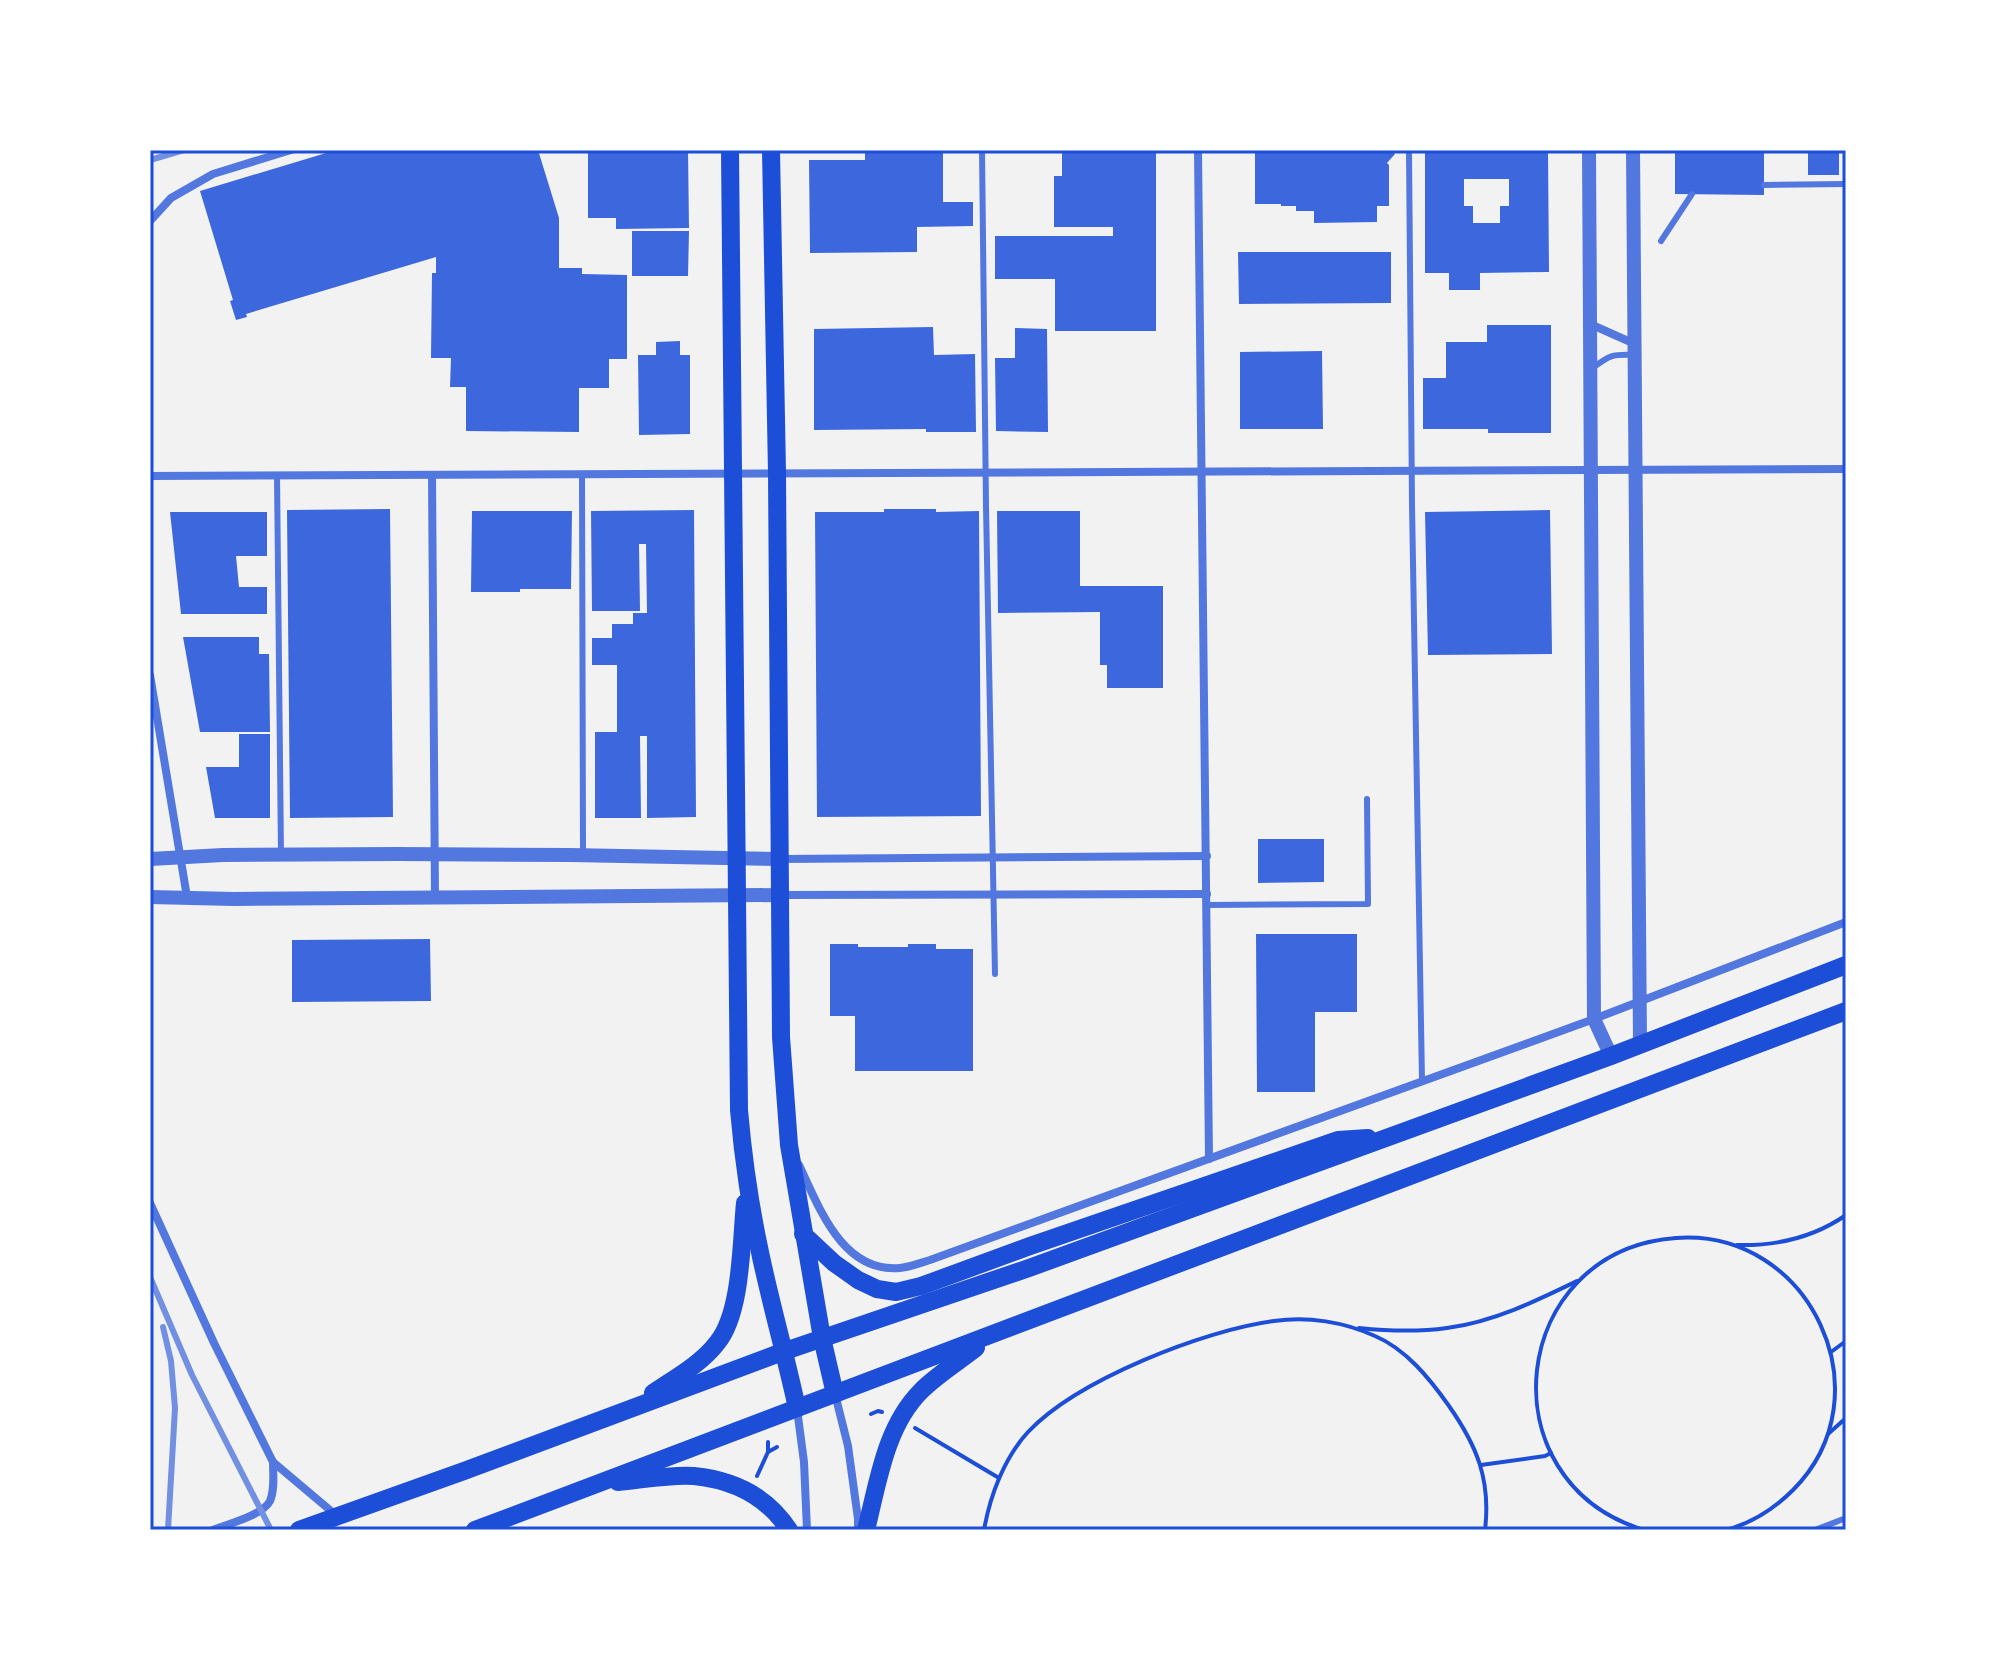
<svg xmlns="http://www.w3.org/2000/svg" width="1996" height="1680" font-family="Quicksand,sans-serif">
<style>
.building{fill:#3d67dc;fill-rule:evenodd}
.lines{fill:none;stroke-linecap:round;stroke-linejoin:round}
.path{stroke:#1d4ed8;stroke-width:4}
.service{stroke:#5277de;stroke-width:6}
.minor{stroke:#5277de;stroke-width:8}
.tertiary{stroke:#5277de;stroke-width:14}
.primary{stroke:#1d4ed8;stroke-width:18}
.rail{stroke:#7290e2;stroke-width:6}
.neatline{fill:none;stroke:#1d4ed8;stroke-width:3}
</style>
<rect width="100%" height="100%" fill="#f2f2f2"/>
<g class="building">
<polygon points="336,150 538,150 559,218 559,268 582,268 582,274 627,275 627,359 609,359 609,388 579,388 579,432 466,431 466,387 450,387 451,358 431,358 432,273 436,273 436,257 246,314 247,317 236,320 230,301 233,300 200,191"/>
<polygon points="624,150 688,150 689,228 616,229 616,218 588,218 588,152 624,152"/>
<polygon points="865,150 943,150 943,202 973,202 973,226 917,227 917,252 810,253 809,160 865,160"/>
<polygon points="1077,150 1156,150 1156,331 1055,331 1055,279 995,279 995,236 1113,236 1113,227 1054,227 1054,176 1062,176 1062,152 1077,152"/>
<polygon points="1255,150 1391,150 1395,154 1387,163 1389,165 1389,206 1377,206 1377,222 1314,223 1314,211 1296,211 1296,206 1281,206 1281,204 1255,204"/>
<path d="M1425,150h123l1,122 -69,1v17h-31v-17h-24zM1464,179h45v27h-9v17h-27v-17h-9z"/>
<polygon points="1675,150 1764,150 1764,195 1675,194"/>
<rect x="1808" y="150" width="31" height="25"/>
<polygon points="632,231 689,231 688,276 632,276"/>
<polygon points="1238,252 1391,252 1391,303 1239,304"/>
<polygon points="1487,325 1551,325 1551,433 1488,433 1488,429 1423,429 1423,378 1446,378 1446,342 1487,342"/>
<polygon points="933,327 934,355 975,354 976,432 926,432 926,429 814,430 814,329"/>
<polygon points="1015,328 1047,329 1048,432 996,431 995,358 1015,358"/>
<polygon points="680,341 680,355 690,355 690,434 639,435 638,355 656,355 656,342"/>
<polygon points="1322,351 1323,429 1240,429 1240,352"/>
<polygon points="390,509 393,817 290,818 287,510"/>
<polygon points="884,509 936,509 936,512 979,511 981,816 817,817 815,512 884,512"/>
<polygon points="694,510 696,817 647,818 647,736 640,736 641,818 595,818 595,732 617,732 617,665 592,665 592,638 612,638 612,624 633,624 633,613 647,613 646,544 639,544 640,611 592,611 591,511"/>
<polygon points="1550,510 1552,654 1428,655 1425,512"/>
<polygon points="472,511 572,511 571,589 520,589 520,592 471,592"/>
<polygon points="997,511 1080,511 1080,586 1163,586 1163,688 1107,688 1107,665 1100,665 1100,612 998,613"/>
<polygon points="170,512 267,512 267,556 236,556 239,587 267,587 267,614 181,614"/>
<polygon points="183,637 259,637 259,654 269,654 270,732 200,732"/>
<polygon points="239,734 270,734 270,818 215,818 206,767 239,767"/>
<polygon points="1258,839 1324,839 1324,882 1258,883"/>
<polygon points="1256,934 1357,934 1357,1012 1315,1012 1315,1092 1257,1092"/>
<polygon points="430,939 431,1001 292,1002 292,940"/>
<polygon points="830,944 858,944 858,947 908,947 908,944 936,944 936,949 973,949 973,1071 855,1071 855,1016 830,1016"/>
</g>
<g class="lines">
<g class="path">
<path d="M1737,1245c40,1 76,-7 109,-30"/>
<path d="M1359,1328c29,3 59,4 88,0 46,-6 89,-27 130,-47"/>
<polyline points="1831,1352 1846,1341"/>
<polyline points="871,1414 878,1411 882,1412"/>
<polyline points="915,1428 999,1478"/>
<polyline points="1828,1434 1846,1418"/>
<polyline points="768,1452 777,1447"/>
<polyline points="1481,1465 1545,1456 1551,1453"/>
<polyline points="757,1476 768,1452 768,1442"/>
<path d="M984,1530c6,-34 20,-72 44,-98 49,-52 176,-102 246,-111 34,-5 70,1 101,15 31,13 55,43 74,70 28,40 42,74 36,124"/>
<path d="M1644,1530c-161,-49 -135,-280 32,-292 134,-10 212,157 117,252 -19,19 -41,33 -67,40"/>
</g>
<g class="service">
<polyline points="982,150 986,506 995,974"/>
<polyline points="1409,150 1412,505 1422,1081"/>
<polyline points="1764,185 1846,184"/>
<polyline points="1661,241 1692,194"/>
<path d="M1591,369c19,-14 20,-15 44,-14"/>
<polyline points="582,474 583,854"/>
<polyline points="277,475 281,855"/>
<polyline points="1207,905 1368,904 1367,799"/>
<polyline points="1815,1530 1846,1518"/>
</g>
<g class="minor">
<polyline points="1198,150 1209,1159"/>
<polyline points="150,221 171,198 213,174 291,150"/>
<polyline points="1590,324 1635,344"/>
<polyline points="432,475 435,898"/>
<polyline points="150,476 1846,469"/>
<polyline points="150,675 187,897"/>
<polyline points="780,859 1207,856"/>
<polyline points="781,895 1207,894"/>
<path d="M799,1165c20,42 43,108 101,103 10,-1 20,-5 30,-8l664,-241 252,-97"/>
<polyline points="150,1203 214,1343 273,1462 337,1516"/>
<polyline points="835,1394 848,1446 858,1519 858,1530"/>
<polyline points="797,1409 804,1462 807,1530"/>
<path d="M213,1530c15,-6 50,-15 57,-29 5,-12 3,-27 3,-39"/>
</g>
<g class="tertiary">
<polyline points="1589,150 1594,1019 1611,1056"/>
<polyline points="1633,150 1640,1045"/>
<polyline points="150,859 223,855 398,854 570,855 780,859"/>
<polyline points="150,897 234,899 780,895"/>
</g>
<g class="primary">
<path d="M730,150l9,960c4,47 12,101 22,147 11,51 25,100 36,151"/>
<polyline points="771,150 777,473 781,1037 789,1145 822,1338 835,1394"/>
<polyline points="803,1234 834,1263 858,1280 877,1289 896,1292 921,1286 1030,1246 1338,1140 1368,1138"/>
<path d="M653,1393c22,-15 48,-29 64,-50 25,-30 24,-101 28,-140"/>
<path d="M618,1482c23,-2 54,-8 76,-6 39,4 73,20 95,54"/>
<polyline points="299,1530 464,1471 785,1351 1029,1268 1611,1056 1846,965"/>
<polyline points="475,1530 1846,1011"/>
<path d="M866,1530c12,-47 19,-103 55,-139 16,-16 37,-29 55,-43"/>
</g>
<g class="rail">
<polyline points="150,160 184,150"/>
<polyline points="150,1277 192,1375 271,1530"/>
<polyline points="163,1327 171,1361 175,1408 168,1530"/>
</g>
</g>
<rect width="1996" height="1680" fill="none" stroke="#ffffff" stroke-width="304"/>
<rect x="152" y="152" width="1692" height="1376" class="neatline"/>
</svg>
